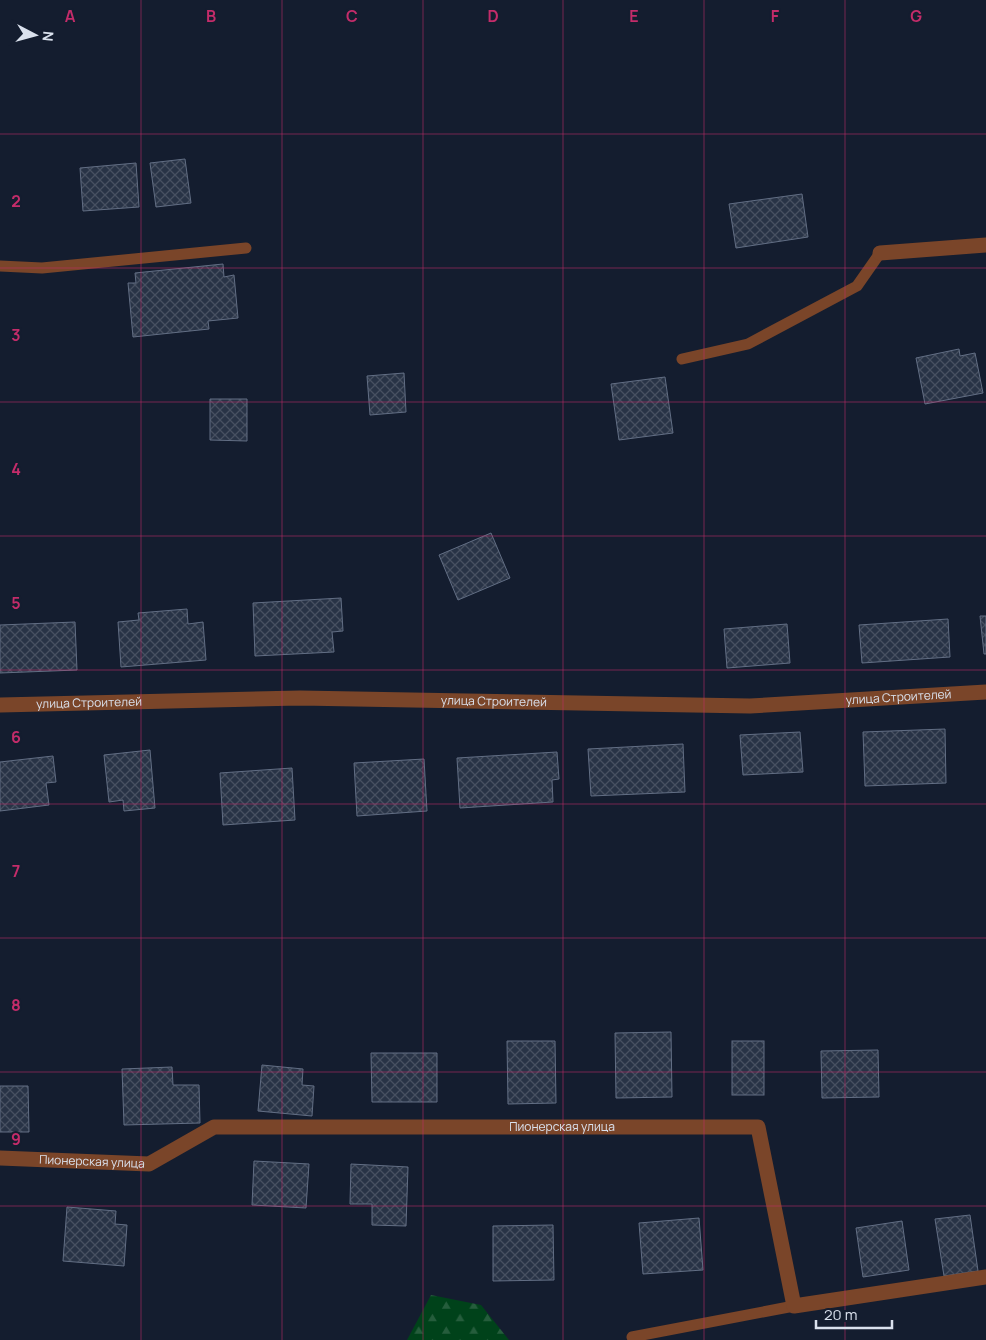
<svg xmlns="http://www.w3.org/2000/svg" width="986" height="1340" font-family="Manrope,sans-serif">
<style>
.forest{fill:url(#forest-firs)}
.building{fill:url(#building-cross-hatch);stroke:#626e84}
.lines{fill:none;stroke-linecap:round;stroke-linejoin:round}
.lane{stroke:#7a4529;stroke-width:11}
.street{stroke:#7a4529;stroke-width:15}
.grid{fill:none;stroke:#c42c6a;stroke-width:1;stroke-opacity:0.55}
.labels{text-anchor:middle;stroke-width:4;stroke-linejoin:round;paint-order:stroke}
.street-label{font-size:12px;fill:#dae1ed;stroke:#141d2f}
.grid-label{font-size:16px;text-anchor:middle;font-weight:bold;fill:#c42c6a;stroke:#141d2f;stroke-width:4;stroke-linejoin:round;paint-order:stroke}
</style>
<defs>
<pattern id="forest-firs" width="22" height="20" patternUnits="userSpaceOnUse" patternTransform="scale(1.25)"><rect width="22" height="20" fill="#00421a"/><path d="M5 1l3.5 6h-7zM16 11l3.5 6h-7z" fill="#255d3c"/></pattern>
<pattern id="building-cross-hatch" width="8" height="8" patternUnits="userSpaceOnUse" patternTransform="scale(1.25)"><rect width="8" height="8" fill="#283346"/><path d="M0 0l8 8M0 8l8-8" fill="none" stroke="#475061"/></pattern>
</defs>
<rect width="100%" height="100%" fill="#141d2f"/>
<polygon class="forest" points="431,1295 481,1305 509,1340 407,1340"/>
<g class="building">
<polygon points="185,159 191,203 156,207 150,163"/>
<polygon points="136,163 139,207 83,211 80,168"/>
<polygon points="802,194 808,237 736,248 729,204"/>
<polygon points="223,264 224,277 234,275 238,318 208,321 209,329 133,337 128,283 136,283 135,273"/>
<polygon points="959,349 960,356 975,353 983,393 925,404 916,358"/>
<polygon points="404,373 406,412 370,415 367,376"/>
<polygon points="665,377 673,433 619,440 611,384"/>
<polygon points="210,399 247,399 247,441 210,440"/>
<polygon points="491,533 510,578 458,600 439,555"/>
<polygon points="341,598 343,631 332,632 334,652 255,656 253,603"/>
<polygon points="187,609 188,624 203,622 206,660 121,667 118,622 139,620 138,613"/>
<polygon points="980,616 986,616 986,654 984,654"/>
<polygon points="948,619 950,657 862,663 859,625"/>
<polygon points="75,622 77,670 0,673 0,625"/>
<polygon points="787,624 790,663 727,668 724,629"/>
<polygon points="945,729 946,783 865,786 863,732"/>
<polygon points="800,732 803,772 743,775 740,735"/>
<polygon points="683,744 685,792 591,796 588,749"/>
<polygon points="150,750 155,808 124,811 123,800 109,802 104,755"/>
<polygon points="557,752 559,779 552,780 553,802 460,808 457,758"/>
<polygon points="53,756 56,782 46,783 49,805 0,811 0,762"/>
<polygon points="424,759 427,811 357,816 354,763"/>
<polygon points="292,768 295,820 223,825 220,773"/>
<polygon points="671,1032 672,1097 616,1098 615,1033"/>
<polygon points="507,1041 555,1041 556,1103 508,1104"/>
<rect x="732" y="1041" width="32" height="54"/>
<polygon points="878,1050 879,1097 822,1098 821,1051"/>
<polygon points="371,1053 437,1053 437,1102 372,1102"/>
<polygon points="262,1065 303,1069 302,1085 314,1086 312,1116 258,1111"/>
<polygon points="172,1067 173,1085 199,1085 200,1123 124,1125 122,1069"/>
<polygon points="0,1086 28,1086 29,1132 0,1132"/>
<polygon points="254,1161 309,1164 306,1208 252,1205"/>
<polygon points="351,1164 408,1167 406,1226 372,1225 372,1204 350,1204"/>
<polygon points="67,1207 116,1211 115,1224 127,1225 124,1266 63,1261"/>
<polygon points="970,1215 978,1271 944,1276 935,1219"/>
<polygon points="699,1218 703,1270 643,1274 639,1223"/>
<polygon points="902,1221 909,1270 863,1277 856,1228"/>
<polygon points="553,1225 554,1280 493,1281 493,1226"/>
</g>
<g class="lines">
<g class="lane">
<polyline points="0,266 42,268 246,248"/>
<polyline points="682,359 748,344 857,286 880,253"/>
<polyline points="632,1337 794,1306"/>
</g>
<g class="street">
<polyline points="880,253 986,245"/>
<path id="s1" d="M0,705l300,-7 450,8 236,-14"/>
<path id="s2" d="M0,1158l149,6 65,-37h544l36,179 192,-29"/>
</g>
</g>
<path class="grid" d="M141,0v1340M282,0v1340M423,0v1340M563,0v1340M704,0v1340M845,0v1340M0,134h986M0,268h986M0,402h986M0,536h986M0,670h986M0,804h986M0,938h986M0,1072h986M0,1206h986"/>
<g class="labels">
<g class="street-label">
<text dy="4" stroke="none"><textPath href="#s1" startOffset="899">улица Строителей</textPath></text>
<text dy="4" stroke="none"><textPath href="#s1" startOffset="494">улица Строителей</textPath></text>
<text dy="4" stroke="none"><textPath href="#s1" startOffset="89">улица Строителей</textPath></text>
<text dy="4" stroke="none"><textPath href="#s2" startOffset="572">Пионерская улица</textPath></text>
<text dy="4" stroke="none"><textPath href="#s2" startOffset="92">Пионерская улица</textPath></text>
</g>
</g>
<g class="grid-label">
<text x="70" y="22">A</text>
<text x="211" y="22">B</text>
<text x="352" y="22">C</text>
<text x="493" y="22">D</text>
<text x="634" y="22">E</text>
<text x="775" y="22">F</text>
<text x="916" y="22">G</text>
<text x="16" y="207">2</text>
<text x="16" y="341">3</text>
<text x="16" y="475">4</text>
<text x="16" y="609">5</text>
<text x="16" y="743">6</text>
<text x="16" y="877">7</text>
<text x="16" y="1011">8</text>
<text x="16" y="1145">9</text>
</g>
<g transform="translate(35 35) rotate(96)" stroke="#141d2f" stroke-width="4" paint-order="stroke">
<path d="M0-4L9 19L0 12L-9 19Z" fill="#dae1ed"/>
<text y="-8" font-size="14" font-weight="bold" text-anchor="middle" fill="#dae1ed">N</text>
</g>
<path d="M816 1320v8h76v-8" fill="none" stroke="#dae1ed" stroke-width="2.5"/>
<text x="824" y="1320" font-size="15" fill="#dae1ed" stroke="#141d2f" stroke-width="4" paint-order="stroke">20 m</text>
</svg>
